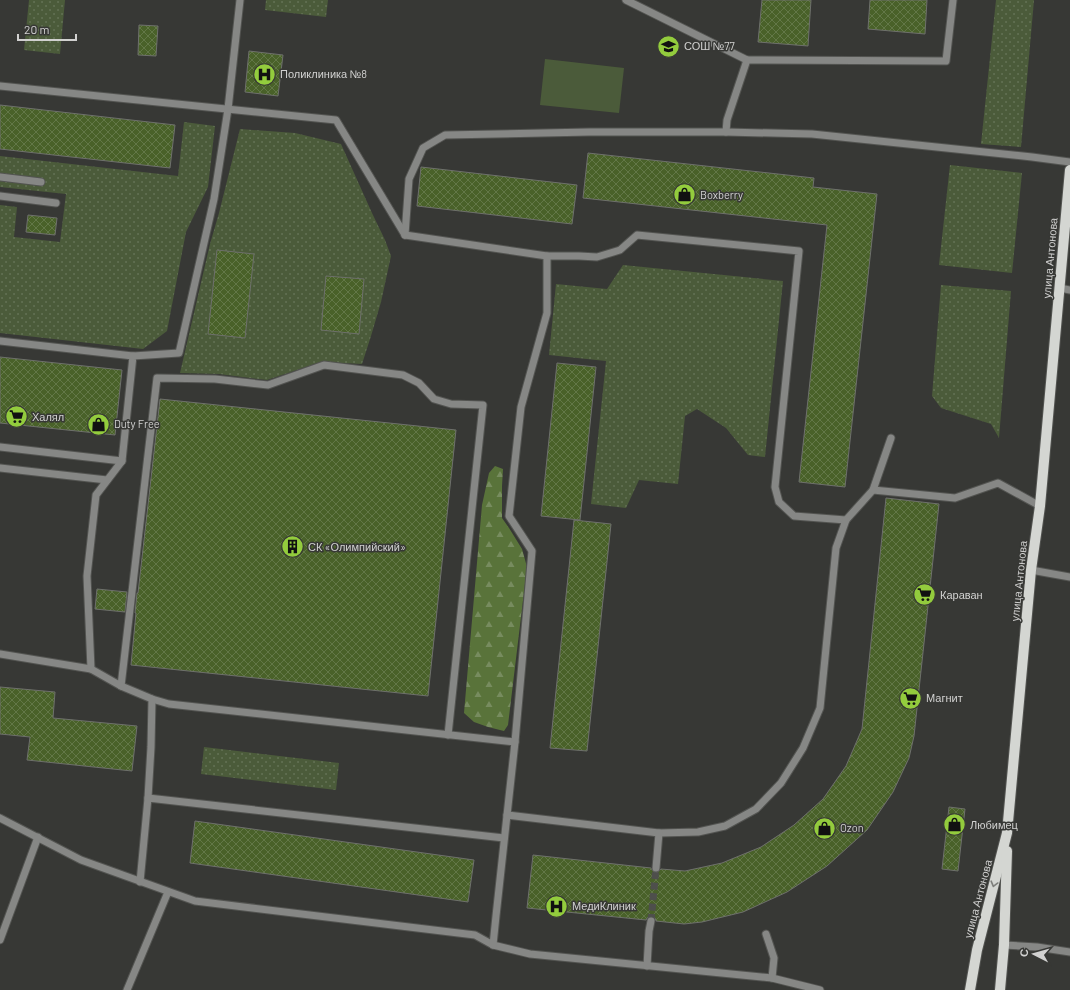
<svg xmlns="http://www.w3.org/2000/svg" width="1070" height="990" font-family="Barlow,sans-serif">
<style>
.grass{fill:url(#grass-dots)}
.forest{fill:url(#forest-firs)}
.garden{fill:#4b5b3a}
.building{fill:url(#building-cross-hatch);stroke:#6e706c}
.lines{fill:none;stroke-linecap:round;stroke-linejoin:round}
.minor-tunnel{stroke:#4e4f4c;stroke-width:7;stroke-dasharray:7 3.5;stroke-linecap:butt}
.minor-casing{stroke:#535451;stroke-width:9}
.major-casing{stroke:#535451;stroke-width:12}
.minor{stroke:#868785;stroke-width:7}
.major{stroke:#d4d6d2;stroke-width:10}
.oneway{stroke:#7e7f7c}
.labels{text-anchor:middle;stroke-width:3;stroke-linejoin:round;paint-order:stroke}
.poi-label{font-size:11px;fill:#d1d1d0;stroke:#373835;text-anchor:start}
.street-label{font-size:11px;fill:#d1d1d0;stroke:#373835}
</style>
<defs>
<pattern id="grass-dots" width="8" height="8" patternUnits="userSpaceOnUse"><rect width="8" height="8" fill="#4b5b3a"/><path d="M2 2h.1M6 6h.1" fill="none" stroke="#647255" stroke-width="1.8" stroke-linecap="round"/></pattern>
<pattern id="forest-firs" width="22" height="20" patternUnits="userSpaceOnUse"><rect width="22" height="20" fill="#59733a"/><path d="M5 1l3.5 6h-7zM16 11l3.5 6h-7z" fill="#778c5f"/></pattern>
<pattern id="building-cross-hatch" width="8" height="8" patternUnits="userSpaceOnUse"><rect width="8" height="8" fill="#496129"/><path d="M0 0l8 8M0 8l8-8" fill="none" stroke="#627747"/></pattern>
</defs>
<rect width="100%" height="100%" fill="#373835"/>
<g class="grass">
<polygon points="29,0 65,0 60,54 24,50"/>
<polygon points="266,0 328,0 326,17 265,10"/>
<polygon points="996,0 1034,0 1021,147 981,144"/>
<polygon points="184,122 215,126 208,187 186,232 167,331 143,349 0,333 0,205 17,207 14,237 60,242 66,194 0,187 0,156 178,176"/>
<polygon points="240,129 295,133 341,144 372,213 385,240 391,256 381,302 371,336 362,364 321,362 267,380 219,374 180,373 210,244 219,213"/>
<polygon points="950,165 1022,173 1012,273 939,265"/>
<polygon points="623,265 783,281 765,457 748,455 726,428 697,409 685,416 678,484 639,480 626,508 591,504 606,361 549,355 556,284 607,289"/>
<polygon points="941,285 1011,291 999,438 991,424 941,408 932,396"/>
<polygon points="204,747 339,763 336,790 201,774"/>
</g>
<polygon class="forest" points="495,466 503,469 502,486 502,518 509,528 522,549 527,567 508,725 504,731 488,727 474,722 464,713 482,505 489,473"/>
<polygon class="garden" points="545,59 624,68 619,113 540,105"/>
<g class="building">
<polygon points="762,0 811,0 808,46 758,42"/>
<polygon points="870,0 927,0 925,34 868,29"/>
<polygon points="139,25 158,26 156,56 138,55"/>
<polygon points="249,51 283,55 278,96 245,92"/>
<polygon points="0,105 175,125 170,168 0,149"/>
<polygon points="588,153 814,178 813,187 877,194 845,487 799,482 827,225 583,198"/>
<polygon points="421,167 577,185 572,224 417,206"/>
<polygon points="28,215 57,218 55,235 26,232"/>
<polygon points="217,250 254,254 245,338 208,334"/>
<polygon points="326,276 364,279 359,334 321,330"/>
<polygon points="0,357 122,370 115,435 0,423"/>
<polygon points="557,363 596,367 580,520 541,516"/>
<polygon points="160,399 456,430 428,696 131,665 136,613 135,613 137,593 138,593"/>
<polygon points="886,498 939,504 914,736 909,758 893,792 867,830 827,866 787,892 743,912 702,922 684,924 656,921 655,918 652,916 648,917 646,920 527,908 533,855 651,868 652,870 655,873 658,872 661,869 685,871 722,863 761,847 794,825 823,799 846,766 862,729"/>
<polygon points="574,520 611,524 587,751 550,748"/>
<polygon points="97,589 127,592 125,612 95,609"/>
<polygon points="0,687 55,692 53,718 137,726 132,771 27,760 30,737 0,734"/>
<polygon points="949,807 965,809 958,871 942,869"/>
<polygon points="195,821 474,860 468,902 190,863"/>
</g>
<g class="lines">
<polyline class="minor-tunnel" points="651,921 656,868"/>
<defs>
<g id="minor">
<polyline points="626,0 747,60"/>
<polyline points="0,86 336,120 405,235"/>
<polyline points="726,132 727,120 747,60 946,61 953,0"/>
<polyline points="0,177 41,182"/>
<polyline points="0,196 56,203"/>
<polyline points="405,235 547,256 579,256 597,257 620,250 637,235 799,251 775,487 779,502 794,516 846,520 873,490 955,498 998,483 1040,506"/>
<polyline points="405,235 409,179 423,148 445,135 589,132 726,132 812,134 1032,157 1070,162"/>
<polyline points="1060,288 1070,290"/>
<polyline points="0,341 133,356"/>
<polyline points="0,447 122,461"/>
<polyline points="0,468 107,480"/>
<polyline points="873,490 891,438"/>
<polyline points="1031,570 1070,577"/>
<polyline points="0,654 91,669"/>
<polyline points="121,686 157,378 215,379 268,385 324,365 403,375 419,383 434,399 451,404 483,405 448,735"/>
<polyline points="152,699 169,704 515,742"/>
<polyline points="148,798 151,747 152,699 121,686 91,669 87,576 96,495 122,461 133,356 179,353 214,199 228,109 240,0"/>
<polyline points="507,815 659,833 698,832 725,826 756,809 781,783 803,748 820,708 836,548 846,520"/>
<polyline points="0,818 81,860 195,901 475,935 493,945 530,954 772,978 820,990"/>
<polyline points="656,868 659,833"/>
<polyline points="140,882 148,798 504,838"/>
<polyline points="766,934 774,958 772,978"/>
<polyline points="0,940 38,837"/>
<polyline points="493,945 496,916 515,742 532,551 509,516 521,407 547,313 547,256"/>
<polyline points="1004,945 1037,947 1070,952"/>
<polyline points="647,966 649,931 651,921"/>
<polyline points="127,990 168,892"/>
</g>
<g id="major">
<polyline points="970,990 977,950 1007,833 1031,570 1040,506 1070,170"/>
<polyline points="1000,990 1004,945 1007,851"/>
</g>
</defs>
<use href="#minor" class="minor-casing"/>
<use href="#major" class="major-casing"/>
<use href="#minor" class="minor"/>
<use href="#major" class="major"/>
</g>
<defs><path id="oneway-chevron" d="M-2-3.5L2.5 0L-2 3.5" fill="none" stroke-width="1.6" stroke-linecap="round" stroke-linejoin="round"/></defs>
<use class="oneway" href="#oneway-chevron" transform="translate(994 884) rotate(105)"/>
<defs>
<symbol id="school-disc" viewBox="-11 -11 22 22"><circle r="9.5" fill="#93cc3d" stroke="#373835"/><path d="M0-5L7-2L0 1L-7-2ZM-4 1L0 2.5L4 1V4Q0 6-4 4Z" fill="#111"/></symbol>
<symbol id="hospital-disc" viewBox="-11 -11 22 22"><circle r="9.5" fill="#93cc3d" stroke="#373835"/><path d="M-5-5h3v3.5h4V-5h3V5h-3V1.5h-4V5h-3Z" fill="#111"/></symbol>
<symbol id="shop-disc" viewBox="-11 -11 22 22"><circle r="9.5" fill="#93cc3d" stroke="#373835"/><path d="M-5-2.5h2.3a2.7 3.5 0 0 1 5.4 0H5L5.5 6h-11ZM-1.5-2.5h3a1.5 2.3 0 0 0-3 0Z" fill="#111"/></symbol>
<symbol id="supermarket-disc" viewBox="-11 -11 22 22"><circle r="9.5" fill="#93cc3d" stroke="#373835"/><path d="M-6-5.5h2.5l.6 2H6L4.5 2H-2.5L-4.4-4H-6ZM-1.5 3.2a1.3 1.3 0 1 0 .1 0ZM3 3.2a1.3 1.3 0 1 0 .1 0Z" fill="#111"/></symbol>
<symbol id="building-disc" viewBox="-11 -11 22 22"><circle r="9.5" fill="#93cc3d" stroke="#373835"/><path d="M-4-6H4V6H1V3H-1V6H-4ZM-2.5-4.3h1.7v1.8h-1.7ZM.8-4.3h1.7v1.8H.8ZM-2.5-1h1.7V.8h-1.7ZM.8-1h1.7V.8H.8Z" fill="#111"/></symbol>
</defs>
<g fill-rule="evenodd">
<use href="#school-disc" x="656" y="34" width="25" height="25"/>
<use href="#hospital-disc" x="252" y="62" width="25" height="25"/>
<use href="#shop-disc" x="672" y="182" width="25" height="25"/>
<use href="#supermarket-disc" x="4" y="404" width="25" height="25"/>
<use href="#shop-disc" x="86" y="412" width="25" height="25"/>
<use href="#building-disc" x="280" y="534" width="25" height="25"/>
<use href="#supermarket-disc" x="912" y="582" width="25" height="25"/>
<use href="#supermarket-disc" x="898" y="686" width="25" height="25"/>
<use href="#shop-disc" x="942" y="812" width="25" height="25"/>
<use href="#shop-disc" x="812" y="816" width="25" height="25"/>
<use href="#hospital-disc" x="544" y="894" width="25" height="25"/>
</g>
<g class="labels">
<g class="poi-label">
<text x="684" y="50">СОШ №77</text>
<text x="280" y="78">Поликлиника №8</text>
<text x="700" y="199">Boxberry</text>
<text x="32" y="421">Халял</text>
<text x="114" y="428">Duty Free</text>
<text x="308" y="551">СК «Олимпийский»</text>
<text x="940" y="599">Караван</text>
<text x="926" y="702">Магнит</text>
<text x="970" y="829">Любимец</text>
<text x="840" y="832">Ozon</text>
<text x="572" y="910">МедиКлиник</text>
</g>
<g class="street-label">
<text transform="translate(1050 258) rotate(-85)" y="4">улица Антонова</text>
<text transform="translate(1019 581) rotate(-84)" y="4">улица Антонова</text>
<text transform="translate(978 899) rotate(-75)" y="4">улица Антонова</text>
</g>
</g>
<g transform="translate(1034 954) rotate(276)" stroke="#373835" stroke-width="3" paint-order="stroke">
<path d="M0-3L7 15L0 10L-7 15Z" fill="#d1d1d0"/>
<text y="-6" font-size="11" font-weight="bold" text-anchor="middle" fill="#d1d1d0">С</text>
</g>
<path d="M18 34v6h58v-6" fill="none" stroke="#d1d1d0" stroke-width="2"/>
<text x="24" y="34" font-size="12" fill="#d1d1d0" stroke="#373835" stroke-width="3" paint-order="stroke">20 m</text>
</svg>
